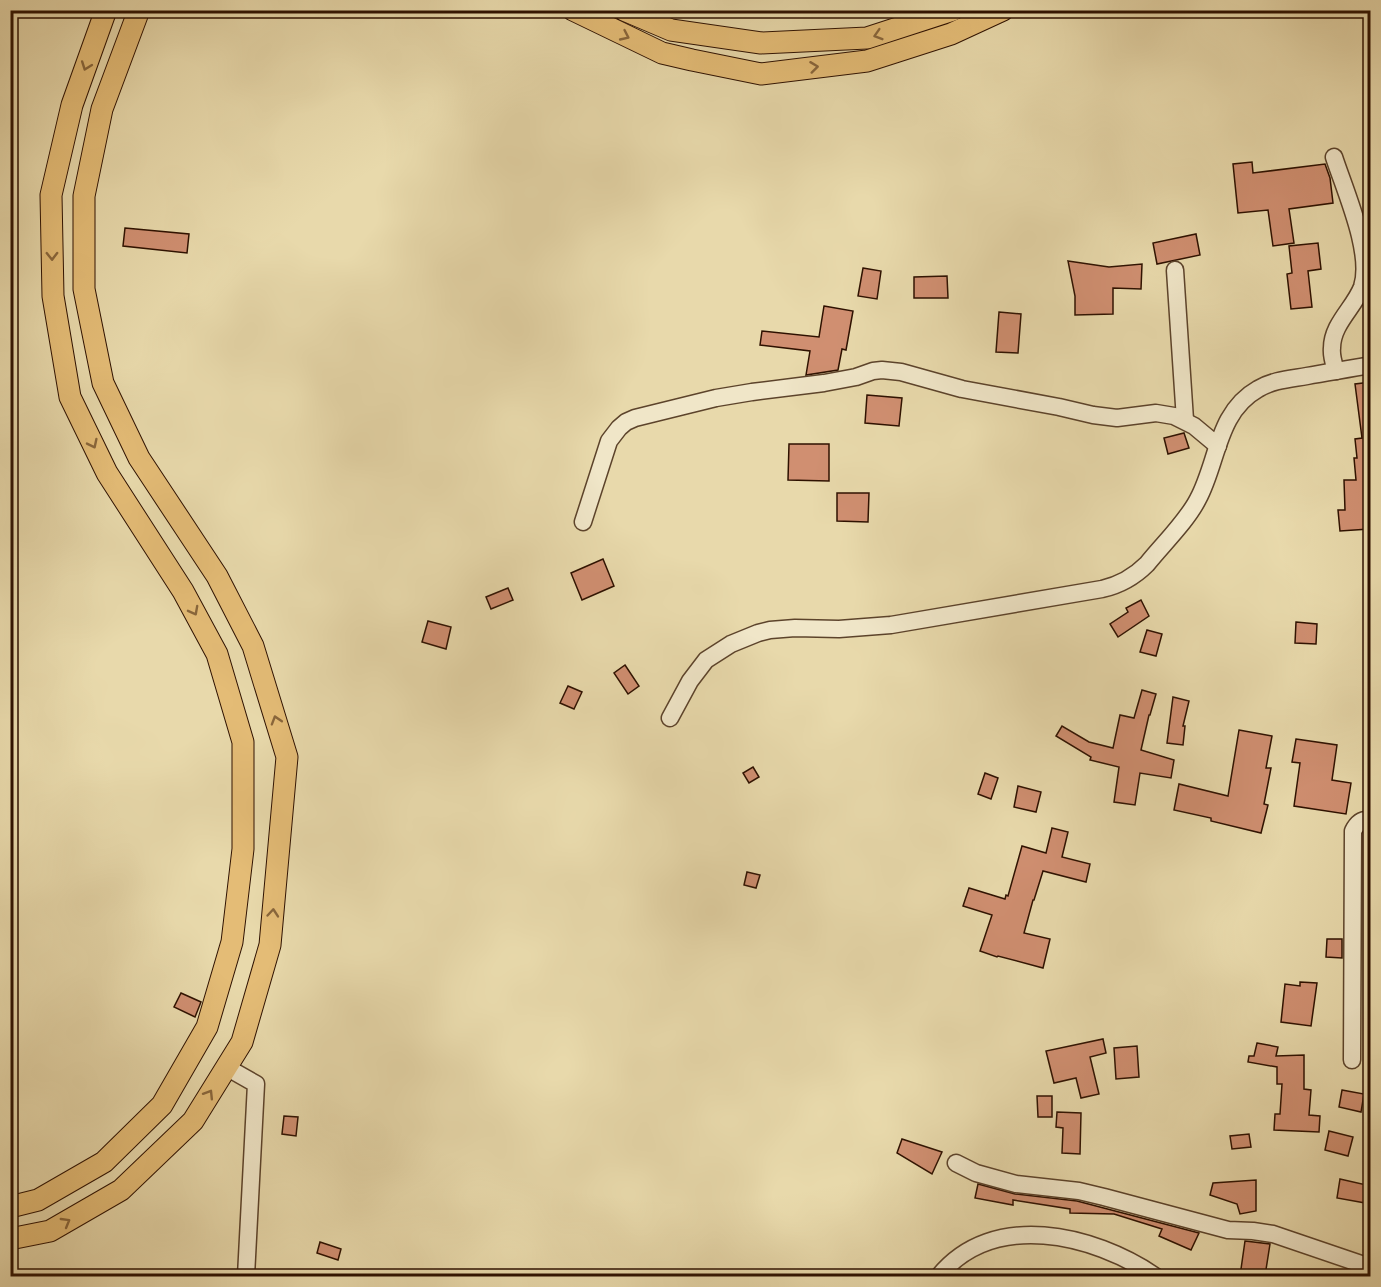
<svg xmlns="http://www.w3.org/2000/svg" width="1381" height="1287" font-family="'IM FELL Great Primer',serif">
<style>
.building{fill:#d08f71;stroke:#2e1100;stroke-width:1.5}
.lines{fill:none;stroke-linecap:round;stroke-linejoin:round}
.minor-casing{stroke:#5c432b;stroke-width:19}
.major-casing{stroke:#2e1100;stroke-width:23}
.minor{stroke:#f0e6c8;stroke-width:16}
.major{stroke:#e4bc76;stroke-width:21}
.oneway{stroke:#89663b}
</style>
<rect width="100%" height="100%" fill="#e8d9ab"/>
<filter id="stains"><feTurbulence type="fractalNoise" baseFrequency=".00333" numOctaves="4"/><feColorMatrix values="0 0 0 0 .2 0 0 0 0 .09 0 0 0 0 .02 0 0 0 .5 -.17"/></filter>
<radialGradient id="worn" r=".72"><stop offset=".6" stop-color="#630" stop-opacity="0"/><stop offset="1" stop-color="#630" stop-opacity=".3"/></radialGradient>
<g class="building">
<polygon points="1252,162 1253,173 1325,164 1330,178 1333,203 1289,209 1294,243 1273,246 1268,210 1238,213 1233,164"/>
<polygon points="125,228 189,234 187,253 123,246"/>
<polygon points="1196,234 1200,255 1157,264 1153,243"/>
<polygon points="1318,243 1321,269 1308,271 1312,307 1291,309 1287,274 1292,273 1289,246"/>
<polygon points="1068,261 1109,267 1142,264 1141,289 1113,288 1113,314 1075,315 1075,296"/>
<polygon points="863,268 881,271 877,299 858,296"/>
<polygon points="947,276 948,298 914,298 914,277"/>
<polygon points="824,306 853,311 846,350 842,349 838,370 806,375 810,351 760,345 762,331 819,337"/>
<polygon points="999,312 1021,314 1018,353 996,352"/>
<polygon points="1371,382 1371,498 1367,498 1369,529 1340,531 1338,510 1345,510 1344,480 1356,480 1354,458 1357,458 1355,439 1362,438 1355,384"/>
<polygon points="867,395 902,398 899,426 865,423"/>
<polygon points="1184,433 1189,448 1168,454 1164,438"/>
<polygon points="789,444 829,444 829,481 788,480"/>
<polygon points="837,493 869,493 868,522 837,521"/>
<polygon points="603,559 614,586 582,600 571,573"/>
<polygon points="508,588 513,600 491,609 486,597"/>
<polygon points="1141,600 1149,616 1118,637 1110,624 1128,612 1126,608"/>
<polygon points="428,621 451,627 446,649 422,642"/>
<polygon points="1296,622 1317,624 1316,644 1295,643"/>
<polygon points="1147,630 1162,634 1156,656 1140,652"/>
<polygon points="625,665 639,686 628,694 614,673"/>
<polygon points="568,686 582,692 574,709 560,703"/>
<polygon points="1142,690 1156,694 1150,715 1149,715 1141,750 1174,760 1171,778 1140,773 1135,805 1114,802 1119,767 1090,760 1091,757 1056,736 1062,726 1089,742 1113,748 1120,715 1134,718"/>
<polygon points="1173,697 1189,701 1183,726 1185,726 1183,745 1167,743"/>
<polygon points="1239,730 1272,736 1266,768 1271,768 1264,804 1268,805 1261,833 1211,821 1211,818 1174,810 1179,784 1228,796"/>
<polygon points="1296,739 1337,745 1332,780 1351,783 1346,814 1294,806 1300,763 1292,762"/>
<polygon points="753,767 759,777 749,783 743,773"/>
<polygon points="985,773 998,778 991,799 978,794"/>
<polygon points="1018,786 1041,792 1036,812 1014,807"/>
<polygon points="1052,828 1068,832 1062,857 1090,864 1086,882 1043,871 1034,900 1033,900 1024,933 1050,939 1043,968 998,956 997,957 980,951 992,915 963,906 969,888 1005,899 1006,895 1008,896 1022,846 1046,853"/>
<polygon points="747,872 760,875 756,888 744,885"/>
<polygon points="1327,939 1342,939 1342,958 1326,957"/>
<polygon points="1300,982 1317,983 1311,1026 1281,1022 1285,984 1300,986"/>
<polygon points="181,993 201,1002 195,1017 174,1007"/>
<polygon points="1103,1039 1106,1053 1090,1057 1099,1094 1081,1098 1076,1078 1054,1083 1046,1051"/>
<polygon points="1257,1043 1278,1047 1276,1056 1304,1055 1304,1089 1311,1090 1309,1115 1320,1116 1319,1132 1274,1130 1275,1114 1280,1114 1282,1084 1277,1084 1277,1067 1248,1062 1249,1056 1254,1056"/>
<polygon points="1137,1046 1139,1077 1116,1079 1114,1048"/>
<polygon points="1342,1090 1364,1094 1361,1112 1339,1107"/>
<polygon points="1037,1096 1052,1096 1052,1117 1038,1117"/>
<polygon points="1057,1112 1081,1113 1080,1154 1062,1153 1063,1128 1056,1127"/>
<polygon points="284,1116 298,1117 296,1136 282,1134"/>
<polygon points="1329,1131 1353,1137 1348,1156 1325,1150"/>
<polygon points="1249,1134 1251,1147 1232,1149 1230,1136"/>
<polygon points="902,1139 942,1152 932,1174 897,1153"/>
<polygon points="1340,1179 1371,1186 1371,1204 1337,1198"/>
<polygon points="1256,1180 1256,1211 1240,1214 1237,1204 1210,1195 1213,1183"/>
<polygon points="978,1184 1015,1194 1077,1201 1199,1233 1191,1250 1159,1236 1162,1229 1114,1214 1070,1213 1070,1209 1013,1200 1013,1205 975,1198"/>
<polygon points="1245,1241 1270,1244 1265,1276 1240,1276"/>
<polygon points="320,1242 341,1249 338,1260 317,1253"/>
</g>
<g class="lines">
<defs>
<g id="minor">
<path d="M1334,157c11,34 39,96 28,130 -8,21 -30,37 -30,61 -1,8 2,16 4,23"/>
<polyline points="1175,270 1185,420"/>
<polyline points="583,522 609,441 619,428 626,422 635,418 716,398 752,392 824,383 856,377 873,371 882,370 901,372 962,389 1059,407 1093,415 1117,418 1156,413 1174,416 1194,426 1218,446"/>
<path d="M670,718l20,-37 16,-21 25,-16 27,-11 12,-3 25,-2 44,1 52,-4 211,-36c18,-4 32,-12 45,-25 16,-20 40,-43 51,-65 20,-37 19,-87 60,-110 15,-9 32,-10 49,-13 21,-4 43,-7 63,-11"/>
<path d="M1352,1060l1,-229c4,-8 9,-12 17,-11"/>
<polyline points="226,1067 256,1084 246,1276"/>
<polyline points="956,1163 976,1173 1016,1184 1079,1191 1104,1197 1228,1230 1253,1231 1273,1234 1370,1267"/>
<path d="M939,1276c54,-66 154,-42 216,0"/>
</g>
<g id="major">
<polyline points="573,10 662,53 692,60 761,74 867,61 951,34 1003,10"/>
<polyline points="624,10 671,30 761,43 867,38 953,10"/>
<polyline points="10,1207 38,1200 104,1162 162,1105 207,1027 232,942 243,849 243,742 217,654 183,591 107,473 70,397 53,296 51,195 72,105 106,10"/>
<polyline points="10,1239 50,1231 121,1190 193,1121 242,1042 270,945 287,757 253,646 217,576 139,458 103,383 84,289 84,196 102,109 139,10"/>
</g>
</defs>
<use href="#minor" class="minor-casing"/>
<use href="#major" class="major-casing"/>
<use href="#minor" class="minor"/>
<use href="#major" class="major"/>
</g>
<defs><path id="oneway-chevron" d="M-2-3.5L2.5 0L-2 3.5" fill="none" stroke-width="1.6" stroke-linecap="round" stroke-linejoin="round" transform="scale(1.5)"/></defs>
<g class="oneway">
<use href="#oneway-chevron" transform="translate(878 35) rotate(163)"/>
<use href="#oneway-chevron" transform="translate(625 36) rotate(25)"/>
<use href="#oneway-chevron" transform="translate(86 66) rotate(110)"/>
<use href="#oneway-chevron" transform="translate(814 67) rotate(-7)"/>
<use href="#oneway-chevron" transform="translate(52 256) rotate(89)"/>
<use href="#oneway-chevron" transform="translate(93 444) rotate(64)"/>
<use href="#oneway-chevron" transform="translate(194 611) rotate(62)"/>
<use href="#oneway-chevron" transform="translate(276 720) rotate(-107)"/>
<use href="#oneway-chevron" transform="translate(273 913) rotate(-85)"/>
<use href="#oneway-chevron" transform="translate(209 1094) rotate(-58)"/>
<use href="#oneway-chevron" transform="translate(66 1222) rotate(-30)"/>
</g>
<rect width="1381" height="1287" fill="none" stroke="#e8d9ab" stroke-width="36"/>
<rect x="12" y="12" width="1357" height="1263" fill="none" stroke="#2e1100" stroke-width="3"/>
<rect x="18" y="18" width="1345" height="1251" fill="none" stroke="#2e1100" stroke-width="1.5"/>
<rect width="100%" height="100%" filter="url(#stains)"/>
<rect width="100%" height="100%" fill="url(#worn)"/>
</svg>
